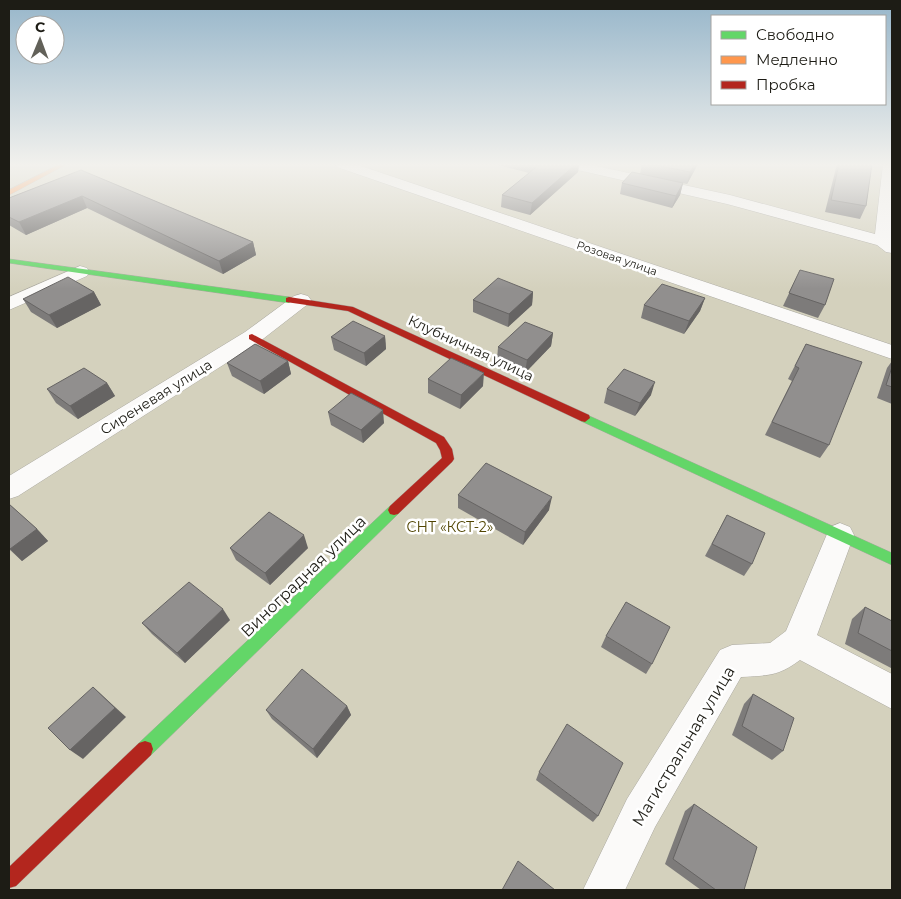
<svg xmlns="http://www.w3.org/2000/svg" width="901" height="899" font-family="Montserrat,sans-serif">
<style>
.green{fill:#d4d1bd}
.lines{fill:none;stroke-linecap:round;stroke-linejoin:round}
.street-casing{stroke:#aaa8a0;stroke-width:1}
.fast-casing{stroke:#aaa8a0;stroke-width:1}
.slow-casing{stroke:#aaa8a0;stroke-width:1}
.jam-casing{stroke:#aaa8a0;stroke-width:1}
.street{fill:#fbfaf9;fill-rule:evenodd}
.fast{fill:#63d668;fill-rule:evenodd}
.slow{fill:#ff974d;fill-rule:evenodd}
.jam{fill:#b3261e;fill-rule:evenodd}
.wall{fill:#7d7b7a}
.shaded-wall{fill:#666463}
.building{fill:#918f8e;stroke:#666463}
.labels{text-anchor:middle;stroke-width:5;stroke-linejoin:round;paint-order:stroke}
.far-street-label{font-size:11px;fill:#1d1c15;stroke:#fff}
.street-label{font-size:14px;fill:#1d1c15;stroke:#fff}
.park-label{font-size:14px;fill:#514501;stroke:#fff}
.near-street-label{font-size:16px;fill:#1d1c15;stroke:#fff}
</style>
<rect width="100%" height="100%" fill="#e2e0d6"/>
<rect class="green" x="9" y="164" width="883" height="726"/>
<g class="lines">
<defs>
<g id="street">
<polygon points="335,164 355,164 892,345 892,359 337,167"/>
<polygon points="562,164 587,164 730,195 875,234 883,164 892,164 892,253 886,252 877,245 727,204 569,168 564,167"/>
<polygon points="80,266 87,268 89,272 87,276 9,310 9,297"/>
<polygon points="301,294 308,296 311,300 308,304 259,342 18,496 9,499 9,476 245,332 294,296"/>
<path d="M840,523l10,4 4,8 -37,100 75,39v35l-92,-49c-23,17 -32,15 -59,17l-86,150 -30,63h-42l44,-91 93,-149 12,-5 38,-2 16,-12 44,-104z"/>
</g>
<g id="fast">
<polygon points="9,259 289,297 293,300 289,303 9,263"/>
<polygon points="585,414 892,553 892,565 581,421 580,418 581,415"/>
<polygon points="394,505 398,506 400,510 398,514 151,755 145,757 139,755 137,749 139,743 390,506"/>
</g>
<polygon id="slow" points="60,164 67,164 9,195 9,190"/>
<g id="jam">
<polygon points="289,297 353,307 589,415 590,418 585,422 581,421 348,311 286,302 286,298"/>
<polygon points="252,334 444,437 452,449 454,459 452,462 398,514 394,515 390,514 388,510 390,506 442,458 440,450 436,443 249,339 249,335"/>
<polygon points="145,741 151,743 153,749 151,755 16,886 9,888 9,867 139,743"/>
</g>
</defs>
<use href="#street" class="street-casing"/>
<use href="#fast" class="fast-casing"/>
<use href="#slow" class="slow-casing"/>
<use href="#jam" class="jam-casing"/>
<use href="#street" class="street"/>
<use href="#fast" class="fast"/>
<use href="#slow" class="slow"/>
<use href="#jam" class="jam"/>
</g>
<g class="wall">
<polygon points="494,164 579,164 578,172 530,215 501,207 502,195 529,173"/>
<polygon points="642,164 698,164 687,184 640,174"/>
<polygon points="837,164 872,164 866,206 860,219 825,212"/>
<polygon points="81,170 253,242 256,255 223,274 87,208 26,235 9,225 9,198"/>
<polygon points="622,183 683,183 680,195 672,208 620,194"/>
<polygon points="800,270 825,305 818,318 783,306"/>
<polygon points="94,292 101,305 57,328 31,312 23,299"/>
<polygon points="533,292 532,305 508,327 473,312 473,300"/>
<polygon points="705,298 700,311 684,334 641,318 644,305"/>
<polygon points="553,333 551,346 525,373 497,360 498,347"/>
<polygon points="385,336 386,349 366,366 334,350 331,337"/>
<polygon points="806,344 829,445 820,458 765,435 792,381 788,379"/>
<polygon points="288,361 291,374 264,394 232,376 227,363"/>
<polygon points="892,361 892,404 877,398 887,368"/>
<polygon points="428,379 483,386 460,409 428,393"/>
<polygon points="107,383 115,396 78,419 56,403 47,389"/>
<polygon points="607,389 651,395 635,416 604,403"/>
<polygon points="328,412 384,423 363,443 331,425"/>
<polygon points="458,495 549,510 523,545 458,508"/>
<polygon points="9,504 37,529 48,541 22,561 9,549"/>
<polygon points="727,515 752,564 744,576 705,556"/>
<polygon points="230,548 308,548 270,585 236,560"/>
<polygon points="865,607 892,621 892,667 891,668 845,644 852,619"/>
<polygon points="230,620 185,663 152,634 142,623"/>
<polygon points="606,636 652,664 646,674 601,647"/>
<polygon points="753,694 783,751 772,760 732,735 744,704"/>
<polygon points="347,706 351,715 317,758 272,719 266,710"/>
<polygon points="539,772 598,816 593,822 536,780"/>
<polygon points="694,804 744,890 701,890 665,864 685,811"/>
</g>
<g class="shaded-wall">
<polygon points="576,164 579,164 578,172 530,215 532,203"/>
<polygon points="695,164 698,164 687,184 690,172"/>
<polygon points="683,183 680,195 672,208 676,196"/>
<polygon points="82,196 87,208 26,235 19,222"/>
<polygon points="253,242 256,255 223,274 219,261"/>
<polygon points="94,292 101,305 57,328 49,315"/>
<polygon points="533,292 532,305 508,327 509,314"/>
<polygon points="705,298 700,311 684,334 689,321"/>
<polygon points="553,333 551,346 525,373 527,360"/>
<polygon points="385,336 386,349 366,366 364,353"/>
<polygon points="288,361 291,374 264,394 260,381"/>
<polygon points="484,373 483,386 460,409 461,395"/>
<polygon points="655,382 651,395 635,416 640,403"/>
<polygon points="107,383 115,396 78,419 70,406"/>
<polygon points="383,410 384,423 363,443 361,430"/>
<polygon points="552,497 549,510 523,545 525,532"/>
<polygon points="37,529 48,541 22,561 10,549"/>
<polygon points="304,535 308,548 270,585 265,573"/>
<polygon points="223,609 230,620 185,663 177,653"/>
<polygon points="93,687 126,717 83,759 70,750"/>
<polygon points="347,706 351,715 317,758 313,749"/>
</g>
<g class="building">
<polygon points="540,164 576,164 532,203 502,195"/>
<polygon points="650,164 695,164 690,172"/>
<polygon points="839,164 872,164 866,206 831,200"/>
<polygon points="81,170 253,242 219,261 82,196 19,222 9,217 9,198"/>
<polygon points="632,172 683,183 676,196 622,183"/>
<polygon points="800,270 834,279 825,305 789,293"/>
<polygon points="68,277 94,292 49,315 23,299"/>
<polygon points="498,278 533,292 509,314 473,300"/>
<polygon points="662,284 705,298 689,321 644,305"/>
<polygon points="353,321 385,336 364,353 331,337"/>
<polygon points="525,322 553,333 527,360 498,347"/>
<polygon points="255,344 288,361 260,381 227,363"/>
<polygon points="806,344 862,362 829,445 772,422 799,368 795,366"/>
<polygon points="451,358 484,373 461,395 428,379"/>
<polygon points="892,367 892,387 886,385"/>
<polygon points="84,368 107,383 70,406 47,389"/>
<polygon points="624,369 655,382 640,403 607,389"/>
<polygon points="351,393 383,410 361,430 328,412"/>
<polygon points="486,463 552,497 525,532 458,495"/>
<polygon points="9,504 37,529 10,549 9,548"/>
<polygon points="269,512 304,535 265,573 230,548"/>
<polygon points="727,515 765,533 752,564 712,544"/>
<polygon points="189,582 223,609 177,653 142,623"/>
<polygon points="626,602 670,627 652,664 606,636"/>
<polygon points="865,607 892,621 892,651 858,633"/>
<polygon points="302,669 347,706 313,749 266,710"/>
<polygon points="93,687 115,708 70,750 48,728"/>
<polygon points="753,694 794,718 783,751 742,726"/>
<polygon points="567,724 623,763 598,816 539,772"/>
<polygon points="694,804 757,847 744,890 716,890 673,859"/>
<polygon points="518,861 555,890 502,890"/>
</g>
<linearGradient id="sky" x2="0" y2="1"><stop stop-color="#97b6ca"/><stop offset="0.57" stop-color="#f2f1ed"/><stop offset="1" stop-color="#f2f1ed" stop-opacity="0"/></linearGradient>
<rect width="901" height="289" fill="url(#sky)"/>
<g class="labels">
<g class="far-street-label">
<text transform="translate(617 258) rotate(19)" y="4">Розовая улица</text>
</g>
<g class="street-label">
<text transform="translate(471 348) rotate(25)" y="5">Клубничная улица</text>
<text transform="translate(156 397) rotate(-32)" y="5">Сиреневая улица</text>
</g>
<g class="park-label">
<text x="450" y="532">СНТ «КСТ-2»</text>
</g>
<g class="near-street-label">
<text transform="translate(303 576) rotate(-44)" y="6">Виноградная улица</text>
<text transform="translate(683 746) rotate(-59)" y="6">Магистральная улица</text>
</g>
</g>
<rect width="901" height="899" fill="none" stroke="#1d1c15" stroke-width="20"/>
<rect x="711" y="15" width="175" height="90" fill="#ffffff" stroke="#a5a4a1"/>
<rect x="721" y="31" width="25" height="8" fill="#63d668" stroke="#a5a4a1"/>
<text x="756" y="40" font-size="15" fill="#1d1c15">Свободно</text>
<rect x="721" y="56" width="25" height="8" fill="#ff974d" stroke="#a5a4a1"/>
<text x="756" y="65" font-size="15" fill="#1d1c15">Медленно</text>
<rect x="721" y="81" width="25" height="8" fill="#b3261e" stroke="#a5a4a1"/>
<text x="756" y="90" font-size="15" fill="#1d1c15">Пробка</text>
<g transform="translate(40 40) rotate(1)"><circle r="24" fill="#ffffff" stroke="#a5a4a1"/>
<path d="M0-4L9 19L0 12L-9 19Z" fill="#626159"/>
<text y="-8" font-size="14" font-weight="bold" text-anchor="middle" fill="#1d1c15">С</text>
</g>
</svg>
